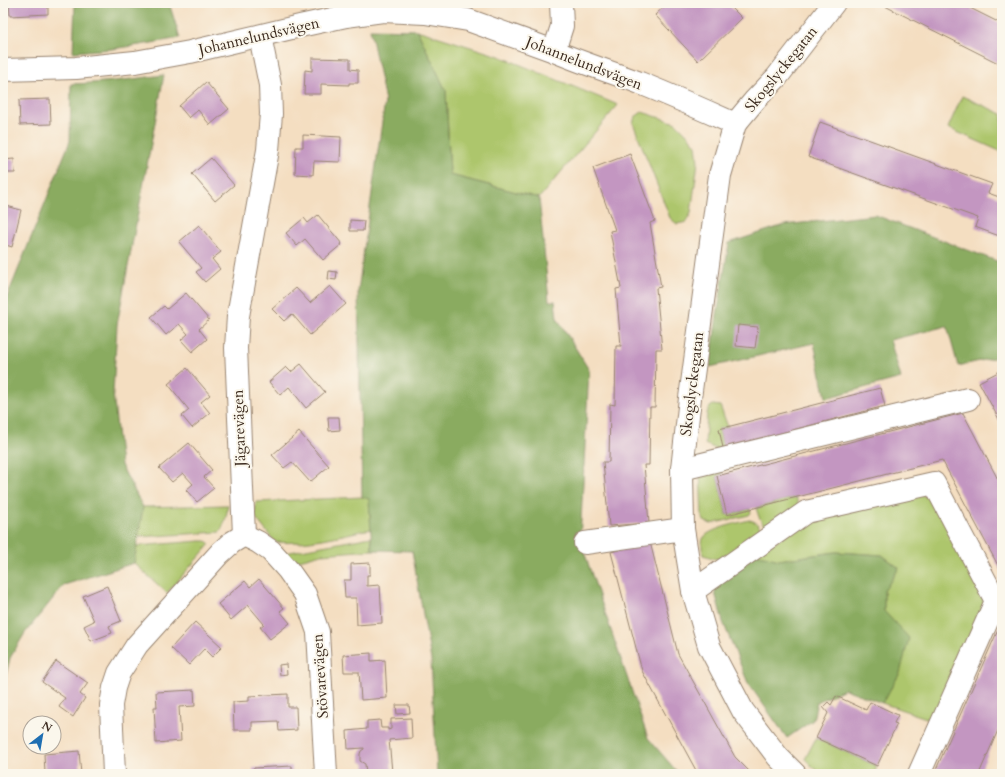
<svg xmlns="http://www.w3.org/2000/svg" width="1005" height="777" font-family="Cardo,serif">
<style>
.green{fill:#adc66c;stroke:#747845}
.forest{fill:#8aab60;stroke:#626a3f}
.building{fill:#c396c1}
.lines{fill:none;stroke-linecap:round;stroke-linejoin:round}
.minor-casing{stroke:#988470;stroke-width:24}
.minor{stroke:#fff;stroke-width:22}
.labels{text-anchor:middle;stroke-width:4;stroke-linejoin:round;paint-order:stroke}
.street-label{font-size:15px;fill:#3b2a1e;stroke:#fbf7ec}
</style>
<rect width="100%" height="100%" fill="#fbf7ec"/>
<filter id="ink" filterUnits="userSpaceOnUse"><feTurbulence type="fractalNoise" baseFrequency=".025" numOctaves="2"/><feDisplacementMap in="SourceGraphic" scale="8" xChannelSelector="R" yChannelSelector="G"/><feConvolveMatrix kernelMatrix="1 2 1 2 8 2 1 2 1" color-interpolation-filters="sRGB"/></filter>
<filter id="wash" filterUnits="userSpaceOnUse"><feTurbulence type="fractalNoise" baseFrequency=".012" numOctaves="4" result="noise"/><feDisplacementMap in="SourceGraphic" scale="16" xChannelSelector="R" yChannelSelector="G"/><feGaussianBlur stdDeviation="0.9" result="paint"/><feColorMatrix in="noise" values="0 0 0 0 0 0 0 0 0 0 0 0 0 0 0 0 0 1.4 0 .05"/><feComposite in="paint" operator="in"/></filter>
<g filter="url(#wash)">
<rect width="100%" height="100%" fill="#f4dec1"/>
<g class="green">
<polygon points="417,30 499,56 618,105 539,198 450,175 446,91"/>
<polygon points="962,96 1002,114 1002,152 948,128"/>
<polygon points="642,112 676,123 686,133 696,145 698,162 691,213 687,222 677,224 670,218 633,123 635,117"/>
<polygon points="713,405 720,406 728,427 719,429 723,448 716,449 705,444 707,413 710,407"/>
<polygon points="716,465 722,472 722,474 717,476 727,515 750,509 751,513 749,515 711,524 704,521 702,516 700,473"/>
<polygon points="918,493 933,500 980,580 984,603 938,719 929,719 882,703 900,673 884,611 884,591 899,568 882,555 836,552 779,560 756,554 821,512"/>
<path d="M362,497l7,1 2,31c-31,6 -64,16 -96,13l-20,-25 1,-15z"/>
<polygon points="796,497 800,510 768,532 759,517 756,508"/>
<path d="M228,505c-1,10 -3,18 -8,27l-82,5 5,-30z"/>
<path d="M749,520c10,1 12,10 16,19 -13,7 -32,20 -47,20 -5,0 -10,-3 -15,-4 -1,-6 -2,-11 0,-16 4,-10 36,-16 46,-19z"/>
<polygon points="371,537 372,550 321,554 292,562 285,553"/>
<polygon points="200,541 206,541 210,544 167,593 134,563 137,546"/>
<polygon points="816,738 877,766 874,774 820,774 805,759"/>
</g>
<g class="forest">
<polygon points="75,3 169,3 180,38 140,45 112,49 73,52"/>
<polygon points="370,29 417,30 446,91 450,175 539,198 549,301 555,301 557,318 589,370 580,540 648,738 679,774 437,774 431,660 412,551 372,550 369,499 362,497 358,291 385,101"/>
<path d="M164,75l-47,250 -4,68 8,72 22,42 -9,56 -70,22 -39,48 -15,25 -6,26 -1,16v-393l67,-166 1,-57c32,-1 62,-5 93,-9z"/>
<polygon points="875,215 1002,263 1002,356 958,366 947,326 890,340 901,378 826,398 814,343 710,367 717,315 729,243 784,225"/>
<polygon points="836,552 882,555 899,568 884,591 884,611 909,638 900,673 882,703 845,689 817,702 813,720 787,738 748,683 723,622 713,585 756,554 779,560"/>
</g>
<g id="blocks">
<g class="building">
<polygon points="9,3 48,3 48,14 10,16"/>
<polygon points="668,3 727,3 742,18 698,61 655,15"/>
<polygon points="884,3 960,3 1002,24 1002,65 883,5"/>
<polygon points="312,58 350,59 350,69 358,70 358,83 349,83 349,85 321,84 321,94 304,94 305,70 312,71"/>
<polygon points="206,82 229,109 210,125 198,110 189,118 179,106"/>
<polygon points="50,99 51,124 20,125 19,100"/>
<polygon points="820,122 992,184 988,193 1002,198 1002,237 975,227 978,218 808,157"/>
<polygon points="303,135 341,137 340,162 314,161 313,175 295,174 296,147 303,147"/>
<polygon points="630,154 655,221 650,223 661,287 656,288 662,349 656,349 655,407 650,407 649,465 644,465 649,523 609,526 603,462 609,462 610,404 615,405 616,346 621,346 616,289 621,288 610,231 615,230 593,168"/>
<polygon points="211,158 234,185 215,201 192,174"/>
<polygon points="14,159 15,173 3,173 3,160"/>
<polygon points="3,205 21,210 12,247 3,244"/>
<polygon points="318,215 342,244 323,260 305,239 297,246 286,233 304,218 308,223"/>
<polygon points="350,220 364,221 363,231 350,231"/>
<polygon points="199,225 221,252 212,259 220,269 205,282 196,272 201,268 179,242"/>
<polygon points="329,271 337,272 336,280 328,279"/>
<polygon points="330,286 346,304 310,335 292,314 284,321 272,309 296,288 310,303"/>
<polygon points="186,293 209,320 199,329 207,339 192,352 181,340 188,334 179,324 166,335 151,317 164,306 167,309"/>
<polygon points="738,325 758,327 755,348 736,346"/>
<polygon points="301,364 325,392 306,408 289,387 280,395 269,382 286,367 291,372"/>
<polygon points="187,368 210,395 201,402 210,413 192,428 182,416 189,410 168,384"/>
<polygon points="1002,370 1002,425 979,382"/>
<polygon points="880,388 885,406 723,448 719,429"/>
<polygon points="963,413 1002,487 1002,573 942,460 727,515 717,476"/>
<polygon points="328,417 339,417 340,430 329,431"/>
<polygon points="299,432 329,466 310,482 292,462 284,468 272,455"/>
<polygon points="189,443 212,470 204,477 214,488 197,502 186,490 193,484 183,473 172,482 159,468"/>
<polygon points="650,542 678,654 735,757 752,774 698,774 642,671 611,552"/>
<polygon points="370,563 370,575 367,575 367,586 380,585 382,623 357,625 356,598 345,598 344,580 351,580 351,564"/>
<polygon points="259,579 284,608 280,611 290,623 270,639 260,627 264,624 248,605 231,620 218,604 245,581 250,587"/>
<polygon points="107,586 121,621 109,626 112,633 91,641 84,626 94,621 83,596"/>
<polygon points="1002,621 1002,721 979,774 934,774"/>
<polygon points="195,622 222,647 212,657 204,649 189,665 171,648"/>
<polygon points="371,653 371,661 385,660 387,698 361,700 359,672 344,672 343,655"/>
<polygon points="56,661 88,683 80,694 85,698 73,717 59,707 65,698 42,682"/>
<polygon points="286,664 287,674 280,675 279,665"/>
<polygon points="194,690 195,706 179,707 181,741 156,743 154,707 157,707 156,692"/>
<polygon points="288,694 288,707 296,707 297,730 279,731 278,721 252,722 252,730 234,730 233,702 249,701 249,696"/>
<polygon points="836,696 866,710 870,702 898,715 894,723 897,724 877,766 816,738 828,713 823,707 828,702 831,705"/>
<polygon points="396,705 409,705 410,713 397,714"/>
<polygon points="411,718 412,738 389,740 392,772 366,774 365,764 360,761 360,754 361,751 364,749 364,748 348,749 347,731 367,729 367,721 380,720 381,728 388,728 388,730 391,729 391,719"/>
<polygon points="79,751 81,774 45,774 44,754"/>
<polygon points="292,766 292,774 253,774 253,768"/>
</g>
</g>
</g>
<g filter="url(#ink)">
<use href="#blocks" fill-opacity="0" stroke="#988470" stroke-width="1"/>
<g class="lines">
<defs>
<g id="minor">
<polyline points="554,51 562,26 561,3"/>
<path d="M3,70l73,-2 59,-6 55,-10 110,-26 46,-10 37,-5 42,2 43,7 86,31c28,12 57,21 86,32 32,13 64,27 95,41"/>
<polyline points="682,469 968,399"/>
<polyline points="244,535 258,542 271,551 288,570 305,594 318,632 326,774"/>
<polyline points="585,543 683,529"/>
<polyline points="693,591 806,512 934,483 996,601 919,774"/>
<polyline points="114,774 111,705 114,688 119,673 137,645 220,553 231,543 244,535 236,348 238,316 258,205 268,150 271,114 270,85 260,36"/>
<polyline points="795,774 778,757 743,711 709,646 693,591 683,529 682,469 690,398 720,175 735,124 755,100 777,77 834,3"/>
</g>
</defs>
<use href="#minor" class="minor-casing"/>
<use href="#minor" class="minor"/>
</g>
</g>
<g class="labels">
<g class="street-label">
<text transform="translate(259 36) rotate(-13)" y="5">Johannelundsvägen</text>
<text transform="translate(584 63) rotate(21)" y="5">Johannelundsvägen</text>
<text transform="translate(781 69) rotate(-51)" y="5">Skogslyckegatan</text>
<text transform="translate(692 384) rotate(-83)" y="5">Skogslyckegatan</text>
<text transform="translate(239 428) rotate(-92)" y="5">Jägarevägen</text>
<text transform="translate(320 676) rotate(-94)" y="5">Stövarevägen</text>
</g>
</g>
<rect width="1005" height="777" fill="none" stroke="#fbf7ec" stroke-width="16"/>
<g transform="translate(42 735) rotate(31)"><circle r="19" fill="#fbf7ec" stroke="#aea59a"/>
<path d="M0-3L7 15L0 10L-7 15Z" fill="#1f6fb2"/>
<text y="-6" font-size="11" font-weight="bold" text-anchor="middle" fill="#3b2a1e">N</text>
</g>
</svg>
